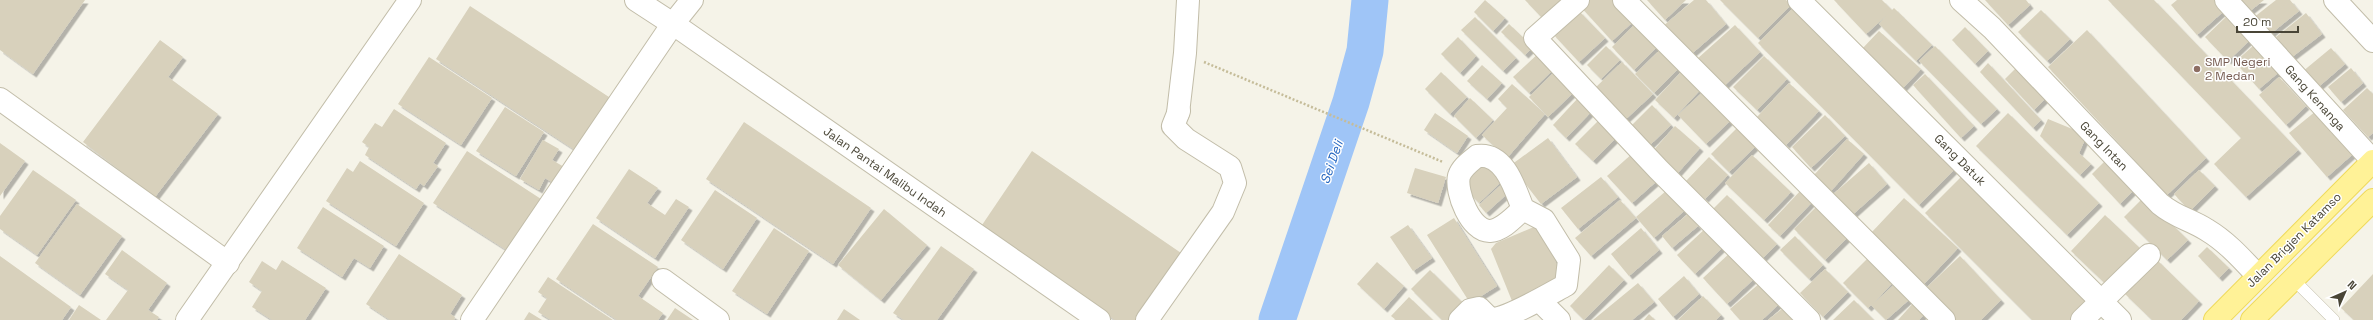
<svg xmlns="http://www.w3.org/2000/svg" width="2373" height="320" font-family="'Space Grotesk',sans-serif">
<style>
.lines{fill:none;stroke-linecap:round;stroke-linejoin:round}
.river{stroke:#9fc5f7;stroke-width:37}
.building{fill:#d8d1bc;filter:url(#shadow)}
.lane-casing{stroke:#c2bda9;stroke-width:12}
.street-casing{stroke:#c2bda9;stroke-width:24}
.primary-casing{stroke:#efda5c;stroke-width:24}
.path{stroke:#c5bc99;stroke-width:2.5;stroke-dasharray:2 2;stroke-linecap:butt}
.lane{stroke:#fff;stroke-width:11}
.street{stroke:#fff;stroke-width:22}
.primary{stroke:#fff297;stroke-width:22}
.education-dot{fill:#8d6e63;stroke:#fff;stroke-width:1.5}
.labels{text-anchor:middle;stroke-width:3;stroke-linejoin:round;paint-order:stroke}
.education-label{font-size:12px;fill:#785e54;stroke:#fff;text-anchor:start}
.street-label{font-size:12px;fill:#494536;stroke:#fff}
.water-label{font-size:13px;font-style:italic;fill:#2466c0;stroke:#fff}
</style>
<defs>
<filter id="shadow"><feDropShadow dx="3.5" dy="3.5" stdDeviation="0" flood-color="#0004"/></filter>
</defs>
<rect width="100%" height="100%" fill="#f5f3e8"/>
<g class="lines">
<polyline class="river" points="1277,320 1351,102 1365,51 1370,0"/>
</g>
<g class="building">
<polygon points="0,0 85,0 33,74 0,50"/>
<polygon points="1485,0 1505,18 1493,31 1474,12"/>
<polygon points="1525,0 1562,0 1544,20"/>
<polygon points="1587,0 1617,0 1635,20 1612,41 1580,6"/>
<polygon points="1647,0 1686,0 1665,20"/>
<polygon points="1694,0 1706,0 1726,24 1688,57 1662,27"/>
<polygon points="1720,0 1786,0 1791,5 1758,38"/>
<polygon points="1834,0 1882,0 1892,10 1894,8 1932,45 1916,61 1879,24 1886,16 1866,34"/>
<polygon points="1985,0 2026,0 2030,5 2008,25"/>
<polygon points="2108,0 2154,0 2298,150 2246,197 2214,164 2241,138"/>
<polygon points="2177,0 2215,0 2224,11 2197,35 2171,5"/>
<polygon points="2241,0 2264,0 2250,11"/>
<polygon points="2276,0 2290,0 2299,11 2268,36 2253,18"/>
<polygon points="470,6 612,99 578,152 436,59"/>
<polygon points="1795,6 1955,169 1919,205 1758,43"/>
<polygon points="2041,10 2070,39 2047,61 2018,32"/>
<polygon points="1579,11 1605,38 1579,62 1553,34"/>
<polygon points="2306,13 2322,34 2292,57 2276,37"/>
<polygon points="2228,15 2251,39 2228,61 2205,37"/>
<polygon points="1475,17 1516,58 1503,71 1461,30"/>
<polygon points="1638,21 1660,44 1634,70 1612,47"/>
<polygon points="1509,24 1533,47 1525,55 1501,32"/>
<polygon points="1735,25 1760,52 1723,87 1697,59"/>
<polygon points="1965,27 1988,51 1975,64 1952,40"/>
<polygon points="2087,30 2206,158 2167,195 2048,67"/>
<polygon points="1879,31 1921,69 1903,88 1861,50"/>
<polygon points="1458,37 1476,56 1460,73 1441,54"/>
<polygon points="160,40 183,57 168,77 218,114 155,197 83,142"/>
<polygon points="2254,45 2278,73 2259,89 2235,62"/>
<polygon points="1606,46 1620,60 1601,79 1587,65"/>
<polygon points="1935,46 1997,109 1981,124 1919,61"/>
<polygon points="2331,48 2345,64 2316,89 2302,72"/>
<polygon points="1661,49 1679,68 1654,93 1635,74"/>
<polygon points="1541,51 1556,67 1529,93 1513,77"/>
<polygon points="1764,56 1787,79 1757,110 1733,87"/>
<polygon points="429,57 492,98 461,145 398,104"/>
<polygon points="1622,62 1653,94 1626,119 1596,87"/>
<polygon points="1988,63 2041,120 2033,128 1980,72"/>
<polygon points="1482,65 1502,83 1487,99 1467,81"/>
<polygon points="2017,67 2046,98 2034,110 2005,79"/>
<polygon points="2351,68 2363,83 2341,102 2328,87"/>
<polygon points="1556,70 1576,90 1548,117 1529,97"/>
<polygon points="1683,70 1702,88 1674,118 1655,100"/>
<polygon points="1441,72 1467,97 1450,114 1425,89"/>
<polygon points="1925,74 1974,126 1961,138 1913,85"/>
<polygon points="2279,77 2306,106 2286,125 2259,95"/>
<polygon points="1789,83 1819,111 1786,145 1757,117"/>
<polygon points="1512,84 1545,114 1507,158 1482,135 1507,108 1498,99"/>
<polygon points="2367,88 2373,94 2373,133 2368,137 2343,110"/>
<polygon points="1705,90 1732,119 1706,144 1678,115"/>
<polygon points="1470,98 1493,120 1476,138 1454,116"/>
<polygon points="1578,98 1592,111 1566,138 1553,125"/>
<polygon points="1652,105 1671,125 1650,145 1631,126"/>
<polygon points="505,107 544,132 516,176 476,151"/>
<polygon points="394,109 446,143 433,163 438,166 424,186 420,183 416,189 365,155 369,147 362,142 375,123 382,127"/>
<polygon points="2316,111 2353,154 2327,177 2289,133"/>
<polygon points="1435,113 1468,136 1457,153 1424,130"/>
<polygon points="2008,113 2099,203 2067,235 1976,146"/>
<polygon points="1825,115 1845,136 1811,168 1792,147"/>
<polygon points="2048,119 2087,135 2079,153 2091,164 2080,175 2040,136"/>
<polygon points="1598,121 1615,139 1593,161 1575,144"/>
<polygon points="744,122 871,208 833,264 706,179"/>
<polygon points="1675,126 1700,148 1676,175 1651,153"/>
<polygon points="1737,128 1755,147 1729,172 1711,154"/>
<polygon points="1548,138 1577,177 1541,204 1511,165"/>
<polygon points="1847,139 1864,154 1830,192 1813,176"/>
<polygon points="543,140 559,149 552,160 566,168 557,185 545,178 539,190 520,179"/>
<polygon points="0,143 25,161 0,196"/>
<polygon points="467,151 541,199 508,251 433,203"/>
<polygon points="1032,151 1184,255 1140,320 1115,320 980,228"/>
<polygon points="1633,153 1658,180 1632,203 1607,176"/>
<polygon points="1752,155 1791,192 1764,220 1725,183"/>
<polygon points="1709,157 1728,175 1705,199 1686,181"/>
<polygon points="2107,159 2135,189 2120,204 2092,174"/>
<polygon points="1487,160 1504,179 1479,203 1461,185"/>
<polygon points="360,161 424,203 396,246 326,201 347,168 353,172"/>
<polygon points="1869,163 1887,184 1850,217 1831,196"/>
<polygon points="1415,168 1446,177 1438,203 1407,193"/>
<polygon points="629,169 658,188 647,203 665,215 676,199 689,207 655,258 596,218"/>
<polygon points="33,170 76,200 37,255 0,229 0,216"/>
<polygon points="2199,170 2215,186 2190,211 2174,194"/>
<polygon points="1963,175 2093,305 2079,320 2032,320 1925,213"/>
<polygon points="1601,177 1618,197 1578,229 1561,208"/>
<polygon points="1501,185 1508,193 1486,213 1479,205"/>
<polygon points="1803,188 1815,199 1780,236 1768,225"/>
<polygon points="715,190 757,218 723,269 681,240"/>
<polygon points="1667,190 1685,210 1654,238 1636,217"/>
<polygon points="1727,195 1777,244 1762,259 1712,210"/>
<polygon points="2144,197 2188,240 2167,260 2124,217"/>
<polygon points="1904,198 1958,248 1924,284 1871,233"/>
<polygon points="1620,200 1636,218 1591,256 1575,238"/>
<polygon points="77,204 122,236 80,295 35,263"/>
<polygon points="1818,205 1849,236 1825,260 1794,229"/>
<polygon points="323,207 384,246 370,268 354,258 342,277 297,248"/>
<polygon points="884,209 927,245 881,300 838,265"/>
<polygon points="1688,214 1698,226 1672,248 1662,236"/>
<polygon points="2105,215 2145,253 2111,289 2071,251"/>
<polygon points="1454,218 1497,286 1470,303 1427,235"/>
<polygon points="593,224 658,267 638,296 663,313 658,320 617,320 556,279"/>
<polygon points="1541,224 1563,281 1512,301 1491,249 1496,243"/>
<polygon points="1408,225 1432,258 1413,271 1390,237"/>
<polygon points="1707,227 1724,246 1695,274 1677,255"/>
<polygon points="774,228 809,251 767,314 732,291"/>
<polygon points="1641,228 1659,250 1629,276 1611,254"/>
<polygon points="1795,236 1823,265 1809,279 1780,250"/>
<polygon points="941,246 974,269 937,320 904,320 893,313"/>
<polygon points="2207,247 2229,268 2219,278 2198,256"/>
<polygon points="122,250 167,283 148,310 159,317 157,320 106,320 128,290 105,274"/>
<polygon points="1732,251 1756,277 1727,304 1703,278"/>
<polygon points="399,254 462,295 450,314 455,317 454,320 390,320 366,304"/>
<polygon points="0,256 71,307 62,320 0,320"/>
<polygon points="1870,256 1895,280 1873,304 1897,282 1911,298 1886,320 1871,305 1868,308 1843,283"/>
<polygon points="1960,256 2001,300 1981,320 1955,320 1925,289"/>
<polygon points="282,260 326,288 305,320 272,320 252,307 262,291 249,282 262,261 276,270"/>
<polygon points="2157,260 2199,301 2181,320 2152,320 2125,294"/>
<polygon points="1377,262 1404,286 1384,309 1357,284"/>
<polygon points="1609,265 1624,280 1584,320 1570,306"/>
<polygon points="1825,269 1848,292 1823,317 1800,293"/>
<polygon points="1430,270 1465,305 1450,320 1442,320 1411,289"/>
<polygon points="2373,274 2373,320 2354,320 2341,308"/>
<polygon points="1684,276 1699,294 1673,317 1658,299"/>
<polygon points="548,277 613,320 551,320 538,312 547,298 538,292"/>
<polygon points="1761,282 1780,303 1762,320 1740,320 1730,309"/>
<polygon points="1638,283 1654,302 1632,320 1593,320"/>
<polygon points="1703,296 1721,315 1716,320 1678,320"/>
<polygon points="1409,297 1433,320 1396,320 1391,316"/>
<polygon points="1854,300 1874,320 1833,320"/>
<polygon points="1915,301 1926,312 1919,320 1898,320"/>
<polygon points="79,305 101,320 69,320"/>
<polygon points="1787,305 1799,320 1768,320"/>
<polygon points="675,308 693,320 667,320"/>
<polygon points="844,309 860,320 837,320"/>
<polygon points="529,312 542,320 524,320"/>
<polygon points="1649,314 1655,320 1644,320"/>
</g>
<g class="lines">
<defs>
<polyline id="lane" points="2293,279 2334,320"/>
<g id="street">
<polyline points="636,0 682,30 1099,320"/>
<polyline points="1578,0 1535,38 1658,169 1809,320"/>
<polyline points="1624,0 1944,320"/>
<polyline points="1799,0 2120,320"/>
<path d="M1961,0l31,28 168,176c17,14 30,15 47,26 20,12 35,29 51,46"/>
<polyline points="2226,0 2373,161"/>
<polyline points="2335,0 2373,41"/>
<polyline points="0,99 228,263"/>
<polyline points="1178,113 1185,53 1188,0"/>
<polyline points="663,280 718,320"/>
<polyline points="1540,301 1559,320"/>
<polyline points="187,320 410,0"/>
<polyline points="472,320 672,25 692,0"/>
<polyline points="1147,320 1223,212 1235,183 1230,167 1186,139 1173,126 1179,111"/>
<path d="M1460,320l10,-10 9,-2 11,11c16,1 61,-26 76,-34l3,-25 -25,-40 -21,-11c-9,8 -20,21 -33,22 -19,1 -35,-39 -31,-55 3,-9 11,-14 18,-20 28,-4 38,33 46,53"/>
<polyline points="2082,320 2149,255"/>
</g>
<g id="primary">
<polyline points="2215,320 2373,161"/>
<polyline points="2252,320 2373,200"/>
</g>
</defs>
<use href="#lane" class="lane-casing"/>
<use href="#street" class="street-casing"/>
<use href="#primary" class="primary-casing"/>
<polyline class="path" points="1204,62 1443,162"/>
<use href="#lane" class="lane"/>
<use href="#street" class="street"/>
<use href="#primary" class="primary"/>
</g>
<circle class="education-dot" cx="2197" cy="69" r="4"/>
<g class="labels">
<g class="education-label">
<text x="2205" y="66">SMP Negeri<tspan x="2205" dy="14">2 Medan</tspan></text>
</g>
<g class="street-label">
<text transform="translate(2315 98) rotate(48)" y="4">Gang Kenanga</text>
<text transform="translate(2104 146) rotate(46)" y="4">Gang Intan</text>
<text transform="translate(1960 160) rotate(45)" y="4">Gang Datuk</text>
<text transform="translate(885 172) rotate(35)" y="4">Jalan Pantai Malibu Indah</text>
<text transform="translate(2294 240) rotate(-45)" y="4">Jalan Brigjen Katamso</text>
</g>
<g class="water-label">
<text transform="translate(1331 162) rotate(-71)" y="5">Sei Deli</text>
</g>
</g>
<g transform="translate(2345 292) rotate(45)" stroke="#ffffff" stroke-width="3" paint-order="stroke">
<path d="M0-3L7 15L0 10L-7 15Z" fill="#494536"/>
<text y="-6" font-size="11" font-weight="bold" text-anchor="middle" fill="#494536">N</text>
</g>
<path d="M2237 26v6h61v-6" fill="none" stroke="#494536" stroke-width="2"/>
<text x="2243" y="26" font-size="12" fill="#494536" stroke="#ffffff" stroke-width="3" paint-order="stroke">20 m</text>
</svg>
